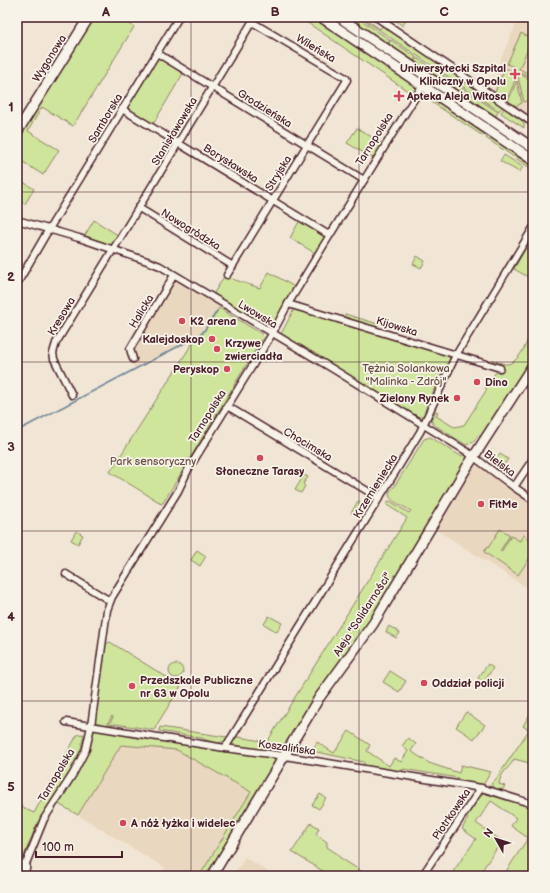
<svg xmlns="http://www.w3.org/2000/svg" width="550" height="893" font-family="'Balsamiq Sans',sans-serif">
<style>
.built{fill:#ead7bf}
.green{fill:#cfe59b;stroke:#8c8263}
.lines{fill:none;stroke-linecap:round;stroke-linejoin:round}
.stream{stroke:#6c8499;stroke-width:1.5}
.street-casing{stroke:#4a1f2b;stroke-width:9}
.secondary-casing{stroke:#4a1f2b;stroke-width:12}
.street{stroke:#f7f3e8;stroke-width:6}
.secondary{stroke:#f7f3e8;stroke-width:9}
.grid{fill:none;stroke:#4a1f2b;stroke-width:1;stroke-opacity:0.55}
.poi-dot{fill:#d1495b;stroke:#f7f3e8;stroke-width:1.5}
.labels{text-anchor:middle;stroke-width:3.5;stroke-linejoin:round;paint-order:stroke}
.street-label{font-size:11px;fill:#4a1f2b;stroke:#f7f3e8}
.poi-label{font-size:11px;font-weight:bold;fill:#4a1f2b;stroke:#f7f3e8;text-anchor:start}
.park-label{font-size:11px;fill:#6b5047;stroke:#f7f3e8}
.neatline{fill:none;stroke:#4a1f2b;stroke-width:1.5}
.grid-label{font-size:13px;text-anchor:middle;font-weight:bold;fill:#4a1f2b}
</style>
<rect width="100%" height="100%" fill="#f1e6d5"/>
<filter id="ink" filterUnits="userSpaceOnUse"><feTurbulence type="fractalNoise" baseFrequency=".025" numOctaves="2"/><feDisplacementMap in="SourceGraphic" scale="8" xChannelSelector="R" yChannelSelector="G"/><feConvolveMatrix kernelMatrix="1 2 1 2 8 2 1 2 1" color-interpolation-filters="sRGB"/></filter>
<g filter="url(#ink)">
<g class="built">
<polygon points="519,17 533,17 533,118 495,92 492,86 500,66 499,63"/>
<polygon points="174,275 221,304 206,328 202,334 134,368 131,363 133,359 130,349"/>
<polygon points="474,456 533,500 533,589 532,591 432,527"/>
<polygon points="121,745 177,750 251,792 200,875 160,876 165,868 78,815"/>
<polygon points="245,857 275,876 233,876"/>
</g>
<g class="green">
<polygon points="89,17 118,17 134,27 73,126 42,107 28,131 59,150 43,175 17,158 17,132"/>
<polygon points="299,17 321,17 422,86 415,96"/>
<polygon points="328,17 334,17 412,71 413,73 412,73"/>
<polygon points="347,17 357,17 390,40 387,44"/>
<polygon points="360,17 363,17 380,29 383,25 503,106 499,111"/>
<polygon points="391,17 407,17 403,26"/>
<polygon points="521,33 532,39 519,69 532,75 533,74 533,83 530,90 533,93 533,100 529,100 524,102 517,73 530,79 532,77 516,71 516,68 507,64"/>
<polygon points="391,40 416,57 413,62 388,45"/>
<polygon points="157,53 185,70 152,126 123,109"/>
<polygon points="417,58 498,112 495,117 414,62"/>
<polygon points="505,68 515,73 516,78 507,100 495,92"/>
<polygon points="517,81 522,103 516,106 508,101"/>
<polygon points="432,98 484,134 483,136 433,103 428,99"/>
<polygon points="505,107 524,120 524,128 501,113"/>
<polygon points="357,128 385,145 376,160 347,143"/>
<polygon points="488,135 525,162 527,162 533,166 533,170 486,138"/>
<polygon points="504,155 523,167 519,172 500,161"/>
<polygon points="17,178 34,189 25,204 17,199"/>
<polygon points="301,218 329,235 318,255 290,238"/>
<polygon points="94,220 121,237 113,250 82,240"/>
<polygon points="533,237 533,241 531,243 533,243 533,269 528,277 514,269 528,244 531,243 530,242"/>
<polygon points="417,256 425,261 421,268 413,264"/>
<polygon points="269,272 298,289 272,334 213,299 216,295 214,293 226,273 232,279 260,288"/>
<path d="M219,308l43,26 1,4 -29,47 1,5 -19,31 -3,1 19,-33 -69,114 -3,1 -1,-2 -49,-30 87,-136c10,-5 16,-18 22,-28z"/>
<polygon points="294,309 447,355 450,359 450,362 443,371 427,404 425,414 420,417 417,416 281,334"/>
<polygon points="345,314 378,324 377,327 344,317"/>
<path d="M533,327v33l-51,78 -4,-3 -4,7 -8,3 -33,-21 -2,-5 5,-8 2,1 -2,4 18,11 10,-2 23,-36 -2,-1 11,-16h5l2,-7 -9,-4 -2,-1c4,1 9,3 13,4 15,1 23,-25 28,-37z"/>
<path d="M430,437l29,18 15,1 -189,300 -73,120h-15l3,-1 51,-83 -74,-42 -56,-5 -43,70 -23,-13 30,-52 17,-105 8,-3 71,44 -25,40 -1,4 -40,-6 -6,1 4,-8 -1,-1 -5,9 -14,1 135,21 5,-11 34,6 140,-224 -20,-13v-3l3,-1 19,12 2,-2c-9,-6 -32,-13 -17,-24l30,-48z"/>
<polygon points="500,454 508,459 504,465 496,459"/>
<polygon points="304,475 308,477 303,484 305,486 301,493 295,490"/>
<polygon points="358,501 365,506 359,516 355,513 353,514 351,513"/>
<polygon points="500,529 510,535 500,551 501,552 511,536 520,541 523,535 533,541 533,553 518,575 484,552 487,547 488,548"/>
<polygon points="76,531 83,535 78,544 71,540"/>
<polygon points="197,550 206,556 200,566 191,560"/>
<polygon points="269,616 282,623 277,632 264,624"/>
<polygon points="389,626 400,633 396,638 386,632"/>
<circle cx="176" cy="671" r="7"/>
<polygon points="488,664 493,668 484,682 482,680 481,682 478,678"/>
<polygon points="390,671 406,681 399,692 383,682"/>
<path d="M533,709v55l-19,-5c-3,8 -14,13 -15,25l6,2 -3,4 -8,-2 -3,-4 5,-5 33,-49 -6,-4z"/>
<polygon points="466,712 485,725 474,739 456,727"/>
<polygon points="160,727 220,736 227,737 224,741 219,743 209,741 201,738 159,731"/>
<polygon points="349,731 370,745 367,751 389,766 394,758 401,762 408,751 402,746 408,738 416,744 411,751 429,763 459,773 461,765 491,772 481,788 533,804 533,834 532,836 533,838 533,876 503,876 528,838 511,826 516,818 491,801 476,823 502,841 478,876 450,876 476,839 462,829 468,818 463,815 480,789 457,784 458,778 403,769 402,775 363,769 364,762 312,751 317,742 334,753"/>
<polygon points="84,734 80,753 75,764 36,826 24,856 17,858 17,800 23,808 34,813 77,735"/>
<polygon points="320,794 326,798 319,809 312,805"/>
<polygon points="311,823 319,828 316,834 327,842 327,847 339,855 339,857 369,876 324,876 326,873 292,852"/>
</g>
<g class="lines">
<polyline class="stream" points="17,431 202,334 217,311"/>
<defs>
<g id="street">
<polyline points="376,17 533,123"/>
<polyline points="157,53 364,180"/>
<polyline points="122,109 329,235"/>
<polyline points="139,208 233,266"/>
<polyline points="17,220 79,238 150,262 160,266 333,369 466,451 514,487 533,500"/>
<polyline points="17,284 49,229 179,17"/>
<polyline points="288,304 500,368"/>
<polyline points="133,359 130,349 174,275"/>
<polyline points="72,395 54,359 53,353 56,343 252,22 346,78 347,80 227,275"/>
<polyline points="227,406 379,498"/>
<polyline points="514,487 533,459"/>
<polyline points="66,574 110,601"/>
<polyline points="66,722 225,748 285,756 481,788 533,804"/>
<polyline points="225,748 420,432 456,355 533,228"/>
<polyline points="25,866 44,819 73,774 86,749 91,726 107,610 112,597 178,491 188,470 272,334 288,304 322,248 424,83"/>
<polyline points="422,876 481,788"/>
</g>
<g id="secondary">
<polyline points="321,17 533,160"/>
<polyline points="339,17 533,148"/>
<polyline points="17,132 89,17"/>
<polyline points="17,863 25,866 23,876"/>
<polyline points="212,876 319,698 373,624 467,467 533,365"/>
</g>
</defs>
<use href="#street" class="street-casing"/>
<use href="#secondary" class="secondary-casing"/>
<use href="#street" class="street"/>
<use href="#secondary" class="secondary"/>
</g>
</g>
<path class="grid" d="M191,17v859M359,17v859M17,192h516M17,362h516M17,531h516M17,701h516"/>
<g class="poi-dot">
<path d="M513 68h4v4h4v4h-4v4h-4v-4h-4v-4h4z"/>
<path d="M397 90h4v4h4v4h-4v4h-4v-4h-4v-4h4z"/>
<circle cx="182" cy="321" r="4"/>
<circle cx="212" cy="339" r="4"/>
<circle cx="217" cy="349" r="4"/>
<circle cx="227" cy="369" r="4"/>
<circle cx="477" cy="382" r="4"/>
<circle cx="457" cy="398" r="4"/>
<circle cx="260" cy="458" r="4"/>
<circle cx="481" cy="504" r="4"/>
<circle cx="424" cy="683" r="4"/>
<circle cx="132" cy="686" r="4"/>
<circle cx="123" cy="823" r="4"/>
</g>
<g class="labels">
<g class="street-label">
<text transform="translate(316 48) rotate(31)" y="4">Wileńska</text>
<text transform="translate(49 58) rotate(-58)" y="4">Wygonowa</text>
<text transform="translate(265 108) rotate(32)" y="4">Grodzieńska</text>
<text transform="translate(105 118) rotate(-59)" y="4">Samborska</text>
<text transform="translate(174 131) rotate(-59)" y="4">Stanisławowska</text>
<text transform="translate(374 139) rotate(-58)" y="4">Tarnopolska</text>
<text transform="translate(231 163) rotate(32)" y="4">Borysławska</text>
<text transform="translate(278 173) rotate(-58)" y="4">Stryjska</text>
<text transform="translate(191 229) rotate(32)" y="4">Nowogródzka</text>
<text transform="translate(141 311) rotate(-59)" y="4">Halicka</text>
<text transform="translate(258 314) rotate(31)" y="4">Lwowska</text>
<text transform="translate(61 316) rotate(-59)" y="4">Kresowa</text>
<text transform="translate(397 326) rotate(17)" y="4">Kijowska</text>
<text transform="translate(207 416) rotate(-58)" y="4">Tarnopolska</text>
<text transform="translate(308 444) rotate(31)" y="4">Chocimska</text>
<text transform="translate(500 463) rotate(37)" y="4">Bielska</text>
<text transform="translate(375 486) rotate(-58)" y="4">Krzemieniecka</text>
<text transform="translate(362 614) rotate(-57)" y="4">Aleja "Solidarności"</text>
<text transform="translate(287 747) rotate(8)" y="4">Koszalińska</text>
<text transform="translate(56 775) rotate(-59)" y="4">Tarnopolska</text>
<text transform="translate(451 814) rotate(-56)" y="4">Piotrkowska</text>
</g>
<g class="poi-label">
<text x="506" y="72" text-anchor="end">Uniwersytecki Szpital<tspan x="506" dy="13">Kliniczny w Opolu</tspan></text>
<text x="407" y="100">Apteka Aleja Witosa</text>
<text x="190" y="325">K2 arena</text>
<text x="204" y="343" text-anchor="end">Kalejdoskop</text>
<text x="225" y="347">Krzywe<tspan x="225" dy="13">zwierciadła</tspan></text>
<text x="219" y="373" text-anchor="end">Peryskop</text>
<text x="485" y="386">Dino</text>
<text x="449" y="402" text-anchor="end">Zielony Rynek</text>
<text x="260" y="475" text-anchor="middle">Słoneczne Tarasy</text>
<text x="489" y="508">FitMe</text>
<text x="140" y="684">Przedszkole Publiczne<tspan x="140" dy="13">nr 63 w Opolu</tspan></text>
<text x="432" y="687">Oddział policji</text>
<text x="131" y="827">A nóż łyżka i widelec</text>
</g>
<g class="park-label">
<text x="406" y="372">Tężnia Solankowa<tspan x="406" dy="13">"Malinka - Zdrój"</tspan></text>
<text x="153" y="465">Park sensoryczny</text>
</g>
</g>
<rect width="550" height="893" fill="none" stroke="#f7f3e8" stroke-width="44"/>
<g transform="translate(496 839) rotate(309)" stroke="#f7f3e8" stroke-width="3" paint-order="stroke">
<path d="M0-3L7 15L0 10L-7 15Z" fill="#4a1f2b"/>
<text y="-6" font-size="11" font-weight="bold" text-anchor="middle" fill="#4a1f2b">N</text>
</g>
<path d="M36 851v6h86v-6" fill="none" stroke="#4a1f2b" stroke-width="2"/>
<text x="42" y="851" font-size="12" fill="#4a1f2b" stroke="#f7f3e8" stroke-width="3" paint-order="stroke">100 m</text>
<rect x="22" y="22" width="506" height="849" class="neatline"/>
<g class="grid-label">
<text x="106" y="16">A</text>
<text x="275" y="16">B</text>
<text x="444" y="16">C</text>
<text x="11" y="111">1</text>
<text x="11" y="281">2</text>
<text x="11" y="451">3</text>
<text x="11" y="621">4</text>
<text x="11" y="791">5</text>
</g>
</svg>
